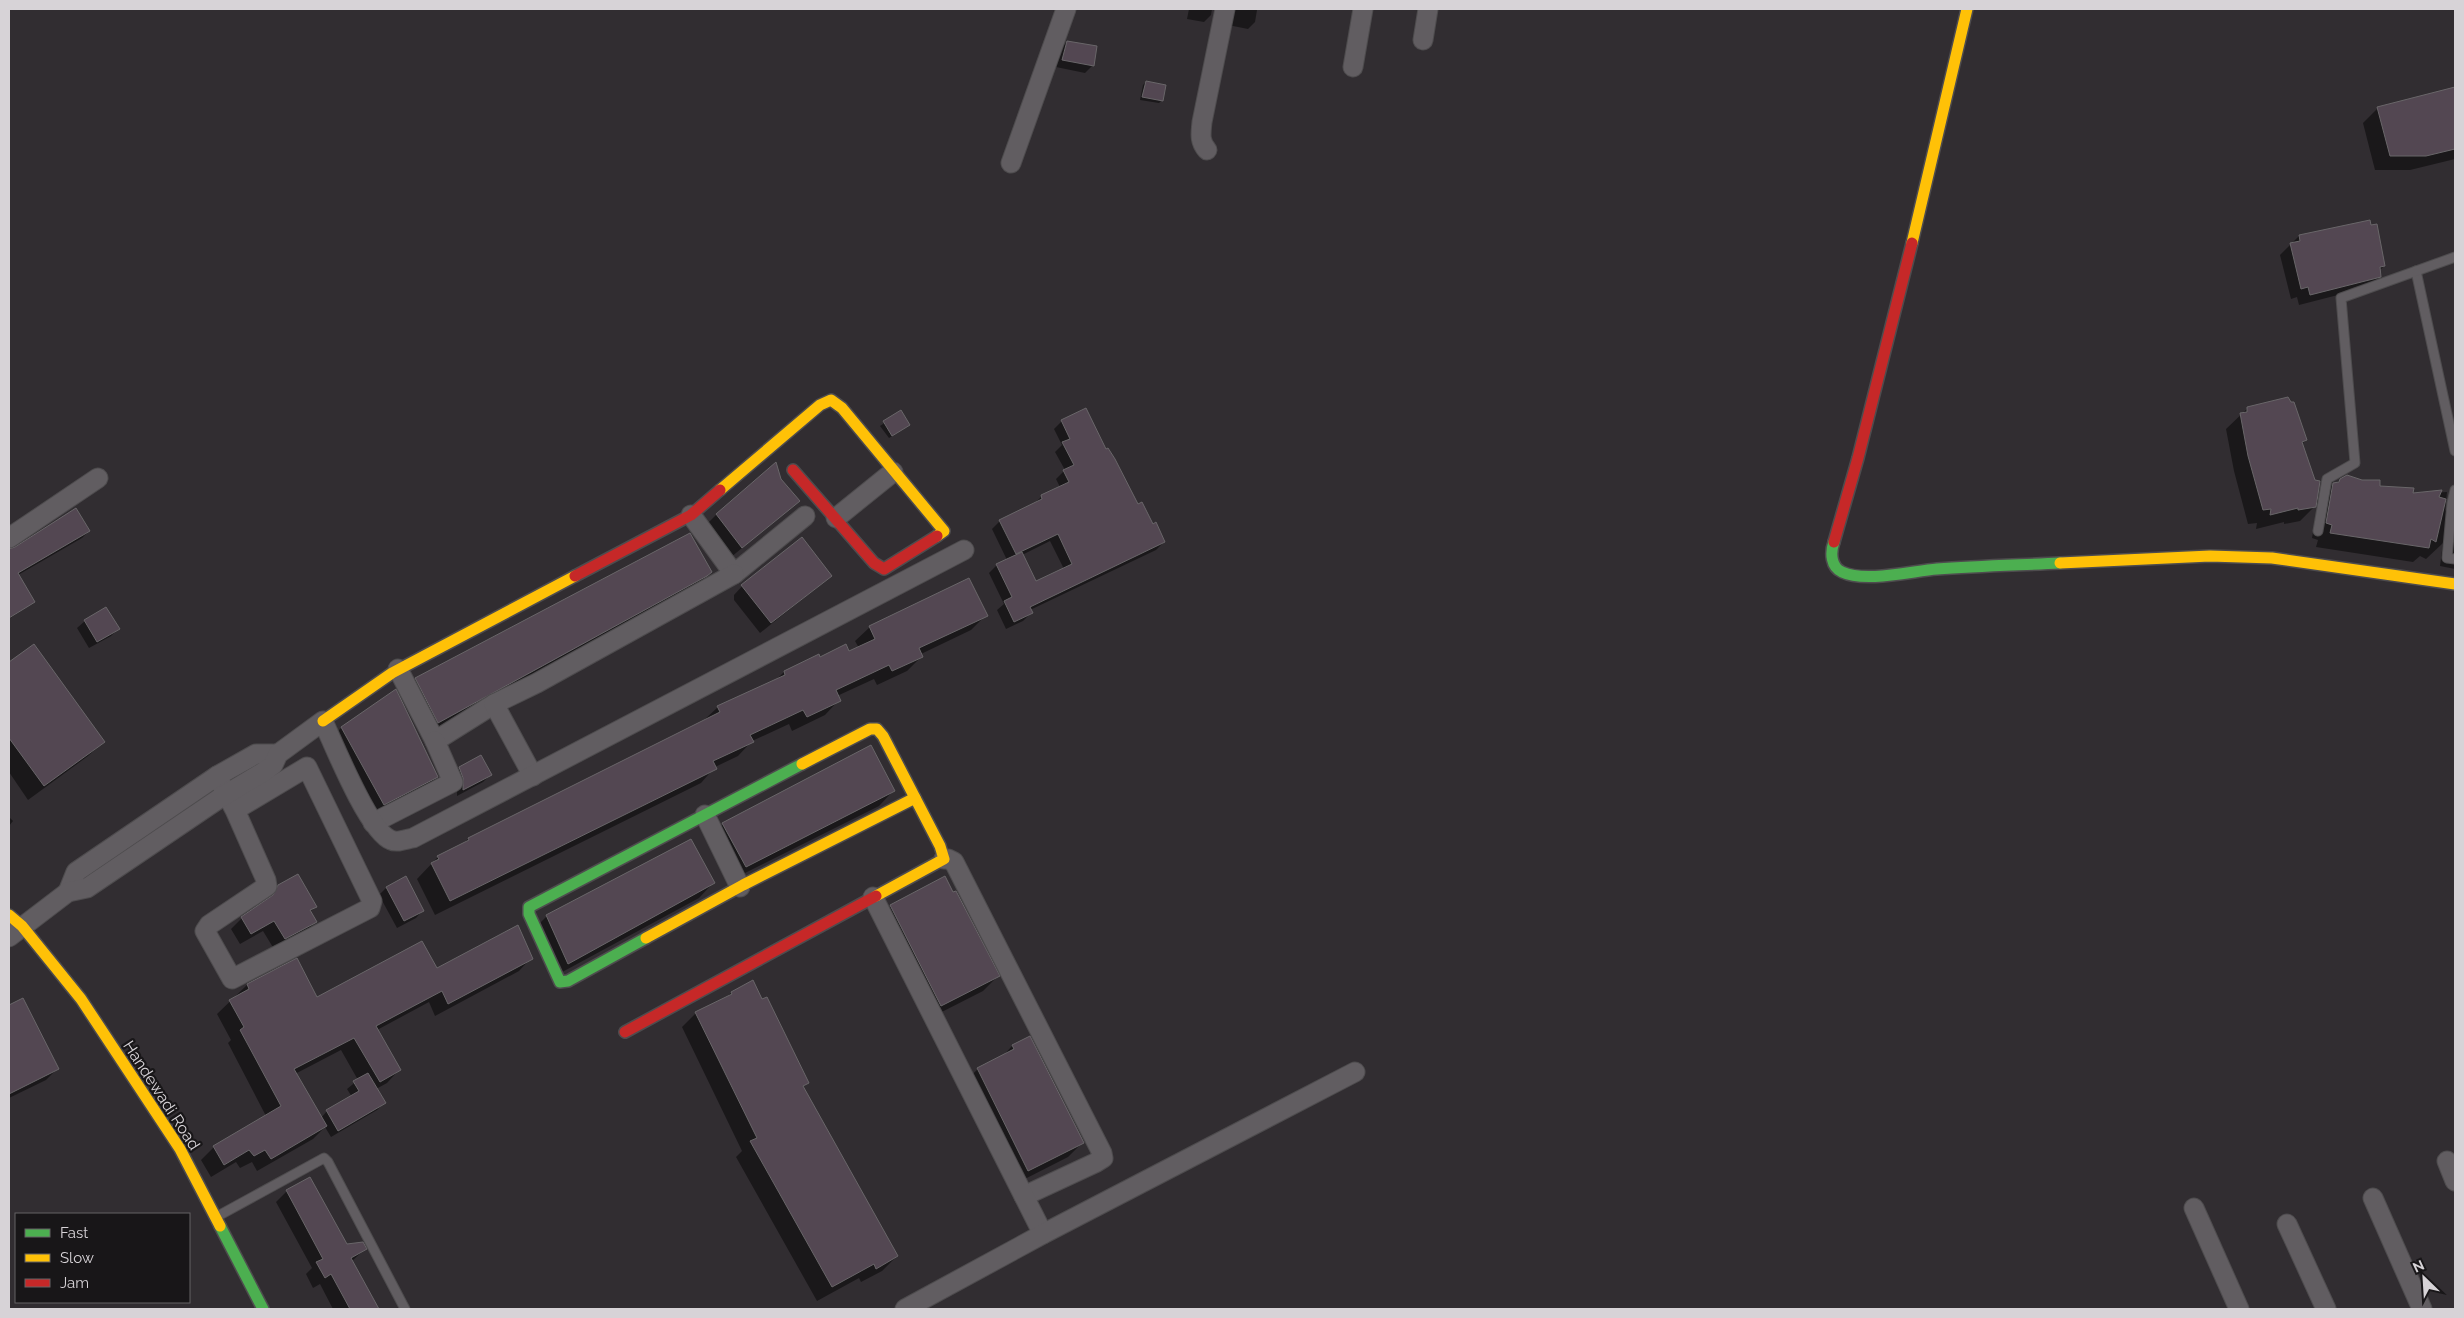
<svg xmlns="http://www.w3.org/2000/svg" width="2464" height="1318" font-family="Raleway,sans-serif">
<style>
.shadow{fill:#0007;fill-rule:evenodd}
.building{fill:#534752;stroke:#696669}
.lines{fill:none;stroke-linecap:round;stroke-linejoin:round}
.lane-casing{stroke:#4e4c4e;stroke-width:11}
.street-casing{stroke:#4e4c4e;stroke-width:21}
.fast-casing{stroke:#4e4c4e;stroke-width:14}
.slow-casing{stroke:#4e4c4e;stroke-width:14}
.jam-casing{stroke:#4e4c4e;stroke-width:14}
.lane{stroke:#615d61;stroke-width:9}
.street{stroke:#615d61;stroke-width:19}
.fast{stroke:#4caf50;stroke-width:11}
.slow{stroke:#ffc107;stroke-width:11}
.jam{stroke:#c62828;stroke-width:11}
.labels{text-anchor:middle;stroke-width:4.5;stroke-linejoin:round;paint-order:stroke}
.street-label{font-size:16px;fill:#d7d3d7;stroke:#181618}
</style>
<rect width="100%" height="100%" fill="#312d31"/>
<g class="shadow">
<polygon points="1189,9 1212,9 1211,15 1204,22 1187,19"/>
<polygon points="1232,9 1257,10 1255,22 1248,29 1228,25"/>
<polygon points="1067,42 1092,66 1085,73 1056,67 1060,49"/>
<polygon points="1146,82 1162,100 1159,103 1140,100 1143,85"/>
<polygon points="2455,89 2455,159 2410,170 2375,170 2363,123 2378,108"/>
<polygon points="2299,236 2384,266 2379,271 2380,276 2369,287 2299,305 2297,297 2291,299 2280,255"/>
<polygon points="2248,408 2306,440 2302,444 2315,502 2333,484 2341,480 2412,494 2447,492 2445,511 2455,500 2455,569 2440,566 2443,543 2426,559 2420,556 2413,562 2316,547 2318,540 2312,538 2318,503 2300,521 2284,524 2284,522 2256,529 2257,523 2248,524 2234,471 2226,429"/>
<polygon points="901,412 909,425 889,438 880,426"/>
<path d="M1062,421l43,30 33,55 26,36 -8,8 -126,60 1,3 -8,8 -17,8 -9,-19 7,-6 -15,-31 8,-8 10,-5 -15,-31 8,-8 33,-16 8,-8 19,-10 -4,-8 9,-9 -10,-18 7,-7 -8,-16zM1050,541l14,28 -28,14 -14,-28z"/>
<polygon points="780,480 798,501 730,558 706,525 716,515"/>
<polygon points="89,531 82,538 18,575 34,602 9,619 9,549"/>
<polygon points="710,572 696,587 423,736 401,693 416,679"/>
<polygon points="831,576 760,633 734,600 734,595 745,583"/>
<polygon points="986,615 971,630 921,654 922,656 907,671 877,685 874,679 837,696 839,700 825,715 792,731 789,724 752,741 738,756 715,767 701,783 435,915 417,879 438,857 462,845 468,839 703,721 718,707 776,680 784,672 820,659 848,653 859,648 855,641 870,627"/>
<polygon points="85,621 118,629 111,636 89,648 77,628"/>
<polygon points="34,646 103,742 88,756 28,800 9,772 9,664"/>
<polygon points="342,727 437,777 422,791 369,818 327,742"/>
<polygon points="459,768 490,775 483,782 457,796 457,786 452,775"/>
<polygon points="893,791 879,806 731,880 709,839 723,824"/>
<polygon points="9,817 13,821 9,826"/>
<polygon points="944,877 998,976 983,991 926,1020 876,921 891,906"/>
<polygon points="713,883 699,898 553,977 532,931 547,916"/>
<polygon points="279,886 315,906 310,912 315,922 304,933 274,949 263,931 240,944 231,929 242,918 266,902"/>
<polygon points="386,888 423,910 416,918 397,928 379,895"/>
<path d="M531,958l-12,13 -84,45 -6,-14 -52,28 22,40 -12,13 -11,6 8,14 -7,7 -46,27 -6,-10 -12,12 -56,32 -5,-9 -12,6 -4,-6 -25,15 -10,-17 13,-13 52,-31 -38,-73 3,-3 -14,-26 30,-29 49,-25 21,38 119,-28zM341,1050l17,30 -11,9 5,8 -25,14 -6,7 -26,-44z"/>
<polygon points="731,993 807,1083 802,1088 897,1256 882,1271 861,1282 859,1278 817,1301 736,1157 742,1151 682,1027 696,1013 726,998"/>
<polygon points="23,1000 57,1069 46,1080 9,1098 9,1006"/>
<polygon points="1030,1038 1083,1142 1068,1157 1013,1185 963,1083 978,1069 1002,1057 1012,1046"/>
<polygon points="287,1191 347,1246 365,1249 352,1261 378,1309 333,1309 320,1284 313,1288 306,1274 312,1268 276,1202"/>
</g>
<g class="building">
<polygon points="1067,41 1097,46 1094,66 1062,60"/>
<polygon points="1146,81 1166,85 1163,101 1142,97"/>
<polygon points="2455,87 2455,149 2426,156 2390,156 2377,107"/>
<polygon points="2370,220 2371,225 2377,224 2385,266 2380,267 2381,277 2310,295 2308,287 2301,289 2290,243 2300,241 2299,235"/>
<polygon points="2288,397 2291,402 2294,402 2307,440 2302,442 2315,480 2320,481 2316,507 2298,510 2298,508 2270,515 2271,509 2263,510 2248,456 2240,413 2247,412 2247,407"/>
<polygon points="1086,408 1106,449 1108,448 1115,459 1138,504 1142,502 1153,524 1156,522 1165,542 1030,607 1033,613 1014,622 1004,601 1012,597 996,564 1022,552 1036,581 1072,564 1058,534 1016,554 999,520 1042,499 1041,495 1069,482 1063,470 1074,465 1062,442 1070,439 1061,420"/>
<polygon points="901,410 910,425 892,436 883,421"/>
<polygon points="776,462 781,479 800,501 742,548 716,514"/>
<polygon points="2347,475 2362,480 2380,480 2380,486 2414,488 2413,493 2442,490 2439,497 2446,499 2436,542 2431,539 2429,548 2330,533 2332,525 2326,523 2333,483 2339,482 2340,479"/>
<polygon points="76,508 90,531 18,573 35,602 9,618 9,549 15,547"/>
<polygon points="690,533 712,572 707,576 438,723 415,678"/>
<polygon points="802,537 832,576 771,623 741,585"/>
<polygon points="969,578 988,616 919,648 923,657 892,671 889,665 836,690 841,701 807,717 803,710 750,735 754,742 713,761 717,769 450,901 431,863 439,859 437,856 469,840 468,838 720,712 717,706 785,675 784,671 819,654 820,657 846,644 849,651 875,639 869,626"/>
<polygon points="106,607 120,629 97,642 84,620"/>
<polygon points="34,644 105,742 44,786 9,738 9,662"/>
<polygon points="396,689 438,777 384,805 341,727"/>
<polygon points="871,745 895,791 746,867 722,823"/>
<polygon points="481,755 492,775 463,790 463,778 459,767"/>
<polygon points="691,839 715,883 568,964 546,915"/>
<polygon points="298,874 317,907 310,910 317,922 285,939 274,921 251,934 241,917 273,895 278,885"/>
<polygon points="406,876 424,911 404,921 386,887"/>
<polygon points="945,876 953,892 956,891 1000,976 941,1006 890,905"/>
<polygon points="518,925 533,959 448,1004 442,991 376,1026 401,1070 380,1082 354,1038 294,1069 327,1126 271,1159 265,1150 254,1156 249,1150 224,1165 213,1146 281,1106 240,1030 244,1027 229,1000 249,989 247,984 297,958 317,997 422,941 437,968"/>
<polygon points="753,980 762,999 767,997 809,1083 803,1086 898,1256 876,1269 874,1264 832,1287 750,1141 757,1138 695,1012 732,994 731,992"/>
<polygon points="23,998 59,1069 9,1094 9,1005"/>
<polygon points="1030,1036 1084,1143 1028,1171 977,1068 1014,1049 1012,1045"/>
<polygon points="368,1073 386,1103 338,1131 326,1110 359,1091 353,1081"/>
<polygon points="310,1177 347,1244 363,1242 367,1249 351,1258 379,1309 350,1309 331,1274 325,1278 316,1262 323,1259 286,1190"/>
</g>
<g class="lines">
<defs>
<g id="lane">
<polyline points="2416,271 2455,451"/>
<polyline points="2455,490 2452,503 2447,558 2455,559"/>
<polyline points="2318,531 2327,479 2355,463 2341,298 2455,257"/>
<polyline points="218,1216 324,1158 328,1162 405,1309"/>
</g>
<g id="street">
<polyline points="1423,40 1428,9"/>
<polyline points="1353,67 1363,9"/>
<path d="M1207,150c-8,-9 -6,-17 -5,-28l23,-113"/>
<polyline points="1011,163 1066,9"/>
<polyline points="691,515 734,574 805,516"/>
<polyline points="836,518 893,472"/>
<polyline points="9,538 98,478"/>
<polyline points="398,669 435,741 494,704"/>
<polyline points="217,776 235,810 266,880 267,886 209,925 205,931 232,979 370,908 372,901 307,767 235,810"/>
<polyline points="533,776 494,704 537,683 734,574"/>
<polyline points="705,815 740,887"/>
<polyline points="373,823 453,782 435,741"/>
<polyline points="944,859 948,859 954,862 1102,1153 1103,1158 1095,1163 1024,1196"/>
<polyline points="68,892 76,872 217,776 256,754 278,754"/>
<polyline points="873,897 1043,1234"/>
<path d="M9,937l59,-45 19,-4 133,-90 45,-27 8,-6 5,-11 45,-33c11,24 46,111 68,119 6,3 16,-1 22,-2l551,-288"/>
<polyline points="2447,1161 2455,1181"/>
<polyline points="2373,1198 2422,1309"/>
<polyline points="2194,1208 2239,1309"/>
<polyline points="2287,1224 2326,1309"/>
<polyline points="905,1309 1043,1234 1355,1072"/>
</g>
<g id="fast">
<path d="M1834,542c-4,11 -3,25 8,30 23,11 70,-1 95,-3 41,-3 82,-4 123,-6"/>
<polyline points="646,938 568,981 560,982 529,914 529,907 802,764"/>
<polyline points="220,1226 263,1309"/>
</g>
<g id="slow">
<polyline points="1912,243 1967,9"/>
<polyline points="720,490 820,405 831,400 842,408 944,531 937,536"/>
<polyline points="2060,563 2210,556 2272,558 2455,584"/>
<polyline points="323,721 392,673 575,576"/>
<polyline points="802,764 870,729 877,729 883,736 940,846 944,859 876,896"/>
<polyline points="9,915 22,926 81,999 180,1149 220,1226"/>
<polyline points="646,938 743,885 915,798"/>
</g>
<g id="jam">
<polyline points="793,470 874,563 884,569 937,536"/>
<polyline points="1834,542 1858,458 1912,243"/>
<polyline points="575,576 691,515 720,490"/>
<polyline points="625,1032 876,896"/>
</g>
</defs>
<use href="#lane" class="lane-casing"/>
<use href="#street" class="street-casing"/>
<use href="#fast" class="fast-casing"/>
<use href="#slow" class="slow-casing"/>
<use href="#jam" class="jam-casing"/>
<use href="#lane" class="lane"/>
<use href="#street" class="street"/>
<use href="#fast" class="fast"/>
<use href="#slow" class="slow"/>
<use href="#jam" class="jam"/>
</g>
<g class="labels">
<g class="street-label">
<text transform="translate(162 1095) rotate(57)" y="6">Handewadi Road</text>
</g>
</g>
<rect width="2464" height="1318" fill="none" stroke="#d7d3d7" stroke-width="20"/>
<rect x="15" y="1213" width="175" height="90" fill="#181618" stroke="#646264"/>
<rect x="25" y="1229" width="25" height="8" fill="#4caf50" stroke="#646264"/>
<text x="60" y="1238" font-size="15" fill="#d7d3d7">Fast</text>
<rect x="25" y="1254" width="25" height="8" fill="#ffc107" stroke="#646264"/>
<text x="60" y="1263" font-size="15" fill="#d7d3d7">Slow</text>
<rect x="25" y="1279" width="25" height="8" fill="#c62828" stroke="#646264"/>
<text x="60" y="1288" font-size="15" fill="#d7d3d7">Jam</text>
<g transform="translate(2424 1278) rotate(335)" stroke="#181618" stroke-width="4" paint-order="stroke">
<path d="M0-4L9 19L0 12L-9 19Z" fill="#d7d3d7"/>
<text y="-8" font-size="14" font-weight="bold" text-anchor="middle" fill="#d7d3d7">N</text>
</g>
</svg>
